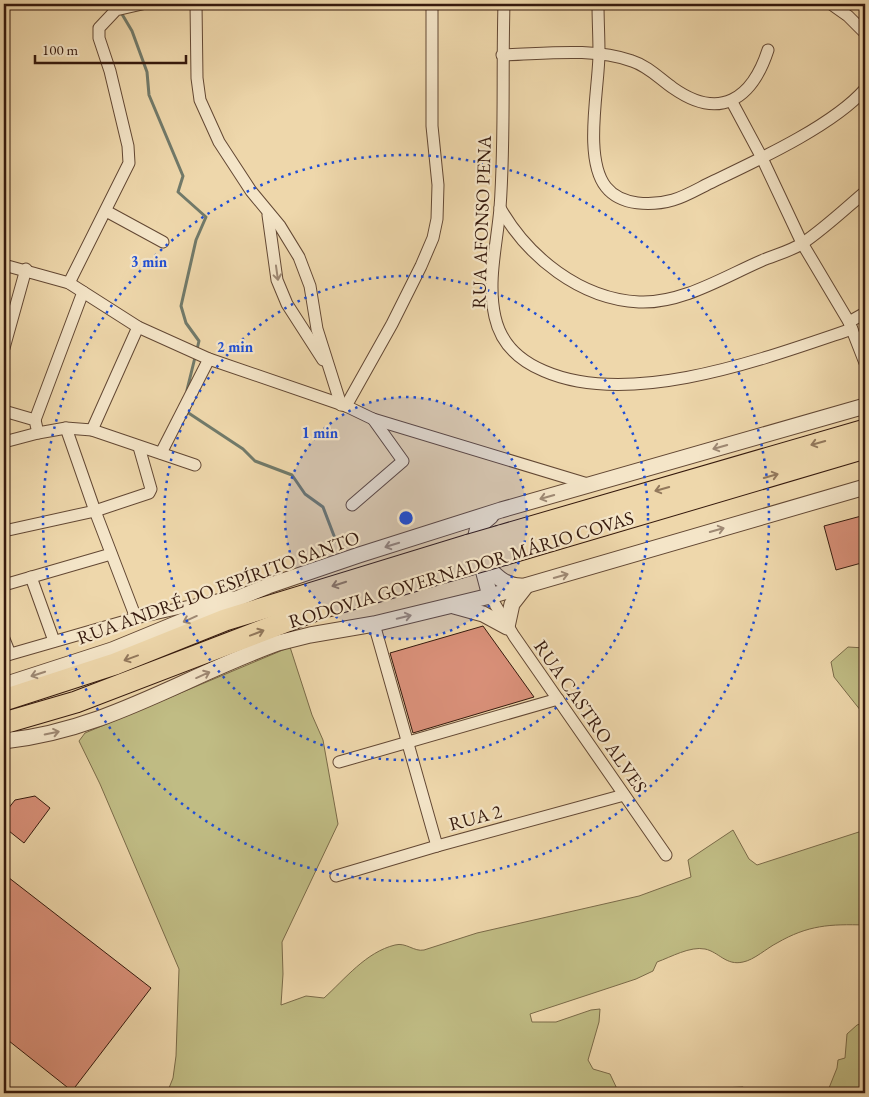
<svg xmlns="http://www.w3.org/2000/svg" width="869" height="1097" font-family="'EB Garamond',serif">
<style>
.green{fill:#c0bc84;stroke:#7a6a48}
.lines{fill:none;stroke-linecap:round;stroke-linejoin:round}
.stream{stroke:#717a6a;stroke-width:3}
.building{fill:#d99079;stroke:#35190d}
.minor-casing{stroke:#634834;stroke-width:13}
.tertiary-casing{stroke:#634834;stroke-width:17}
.motorway-casing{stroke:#35190d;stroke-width:23}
.minor{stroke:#f4e5c8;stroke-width:11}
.tertiary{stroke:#f4e5c8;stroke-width:15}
.motorway{stroke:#eed7ab;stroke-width:21}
.motorway-bridge-casing{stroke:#35190d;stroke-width:23;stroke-linecap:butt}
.motorway-bridge{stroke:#eed7ab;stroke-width:21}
.oneway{stroke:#9e8974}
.oneway2{stroke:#92785c}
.ring{fill:none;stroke:#1d4ed8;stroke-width:2.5;stroke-dasharray:2.5 5}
.labels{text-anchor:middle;stroke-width:4.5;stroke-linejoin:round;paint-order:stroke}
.street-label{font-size:19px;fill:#35190d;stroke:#f4e5c8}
.centre{fill:#1d4ed8;stroke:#f4e5c8;stroke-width:2.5}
.ring-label{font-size:15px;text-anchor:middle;font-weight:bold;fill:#1d4ed8;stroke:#f4e5c8;stroke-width:4.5;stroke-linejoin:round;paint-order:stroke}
</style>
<rect width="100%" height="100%" fill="#eed7ab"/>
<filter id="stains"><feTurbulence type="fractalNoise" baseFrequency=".004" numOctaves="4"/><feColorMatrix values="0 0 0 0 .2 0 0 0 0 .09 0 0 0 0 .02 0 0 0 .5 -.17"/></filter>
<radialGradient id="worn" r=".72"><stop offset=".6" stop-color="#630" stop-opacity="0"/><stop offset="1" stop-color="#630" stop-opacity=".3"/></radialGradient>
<g class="green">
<path d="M290,647l22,68 11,25 15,84 -56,118 1,32 -2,31 25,-9 18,2c21,-19 42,-46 71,-53 11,-3 19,7 29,5l53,-17 162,-37 52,-19 -3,-17 45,-30 16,29 8,6 108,-35v95c-35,-1 -57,0 -88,18 -10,5 -23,17 -34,19 -17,4 -24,-10 -38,-13 -15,-3 -34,8 -48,13l-4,9 -17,8 -106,35 2,8h24l35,-12 9,-1 -1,13 -11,38 5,9 17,5 9,19h4h-456l6,-15 3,-22 3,-87 -79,-185 -21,-43 6,-8z"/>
<polygon points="848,647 865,648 865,716 834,677 831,662"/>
<polygon points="865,1022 865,1093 827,1093 837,1068 838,1060 845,1058 847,1034 857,1025"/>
<polygon points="743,1087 750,1093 700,1093 722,1088"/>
</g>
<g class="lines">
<g class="stream">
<polyline points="116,4 132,31 147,72 149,95 183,176 178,192 206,217 196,240 181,306 186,323 199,341 187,390"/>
<polyline points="184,410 243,449 255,461 292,475 305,494 323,507 336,541"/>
</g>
</g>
<g class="building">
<polygon points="865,515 865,562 836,570 824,526"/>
<polygon points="483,626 534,697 413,733 390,653"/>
<polygon points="35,796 50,808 24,843 4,827 4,814 15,800"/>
<polygon points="4,874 151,988 72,1091 4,1037"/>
</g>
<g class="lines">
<defs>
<g id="minor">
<polyline points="196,4 197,78 200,100 219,142 251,191 280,226 299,257 310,286 317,329 341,405"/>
<path d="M504,4c-2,68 1,136 -4,204 -3,36 -13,73 -5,109 6,27 25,44 49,54 87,38 222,-13 308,-42"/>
<path d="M598,4c0,16 1,33 1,49 0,35 -16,105 7,134 15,19 46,19 67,13 14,-4 28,-13 41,-19 44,-21 120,-56 151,-92"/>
<polyline points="831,4 848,16 865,33"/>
<path d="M502,55c42,-1 90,-8 130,6 16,5 28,18 41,27 47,33 79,11 95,-38"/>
<polyline points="732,102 762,158 802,243 849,322 865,363"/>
<path d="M500,208c28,49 80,91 139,94 42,2 85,-25 122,-41 14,-6 30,-10 42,-18 22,-15 42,-34 62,-51"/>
<polyline points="106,211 163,242"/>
<polyline points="268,215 277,280 287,304 323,360"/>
<polyline points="4,265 69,283 138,327 209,359 346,406 373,419 591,485"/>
<polyline points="69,283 129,163 128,146 110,71 99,38 99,28 116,10 142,4"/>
<polyline points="849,322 865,313"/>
<polyline points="4,348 26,269"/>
<polyline points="346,406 392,324 421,266 433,238 437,219 438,185 432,126 432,4"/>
<polyline points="4,411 35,420 38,433 66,428 92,430 195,465"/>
<polyline points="35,420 83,292"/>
<polyline points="66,428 95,511 136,618"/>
<polyline points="92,430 138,327"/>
<polyline points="4,442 38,433"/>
<polyline points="161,453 209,359"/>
<polyline points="352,505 403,461 373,419"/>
<polyline points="4,531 95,511 149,493 151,489 139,447"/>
<polyline points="31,577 54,641"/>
<polyline points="4,585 111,554"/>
<polyline points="490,596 514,636 666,855"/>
<polyline points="374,624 437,846"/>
<polyline points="4,639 10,654"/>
<polyline points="4,656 136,618 230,597"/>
<polyline points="339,762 558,699"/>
<polyline points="336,876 437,846 624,795"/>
</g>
<g id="tertiary">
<path d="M482,562c12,11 21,24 39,24"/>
<polyline points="490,596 475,539 478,527 491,516"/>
<polyline points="454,606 483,614 507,627 512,604 526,586"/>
<polyline points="4,685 112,650 268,586 359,555 501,510 865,406"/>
<path d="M4,741c103,-11 179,-64 274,-98l32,-8 64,-11 116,-28 375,-109"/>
</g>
<g id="motorway">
<polyline points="500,536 865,430"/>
<polyline points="506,554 865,448"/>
<polyline points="4,700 115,664 225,620 469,545"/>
<polyline points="4,723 76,702 321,608 475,563"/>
</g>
</defs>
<use href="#minor" class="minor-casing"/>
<use href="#tertiary" class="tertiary-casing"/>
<use href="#motorway" class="motorway-casing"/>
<use href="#minor" class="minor"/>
<use href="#tertiary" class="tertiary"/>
<use href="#motorway" class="motorway"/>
<defs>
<g id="motorway-bridge">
<polyline points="469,545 500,536"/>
<polyline points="475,563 506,554"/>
</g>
</defs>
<use href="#motorway-bridge" class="motorway-bridge-casing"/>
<use href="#motorway-bridge" class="motorway-bridge"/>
</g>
<defs><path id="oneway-shaft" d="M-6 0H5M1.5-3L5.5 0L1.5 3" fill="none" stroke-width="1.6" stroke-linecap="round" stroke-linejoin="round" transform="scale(1.25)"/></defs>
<g class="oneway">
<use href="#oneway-shaft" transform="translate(277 273) rotate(82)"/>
<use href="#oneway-shaft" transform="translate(720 447) rotate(164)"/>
<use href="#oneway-shaft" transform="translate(547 497) rotate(164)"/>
<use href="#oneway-shaft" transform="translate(717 530) rotate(-16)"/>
<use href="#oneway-shaft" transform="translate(392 545) rotate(163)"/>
<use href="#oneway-shaft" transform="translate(561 576) rotate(-16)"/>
<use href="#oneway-shaft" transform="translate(404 617) rotate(-14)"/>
<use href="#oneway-shaft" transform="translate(190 619) rotate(156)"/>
<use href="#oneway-shaft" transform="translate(38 674) rotate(162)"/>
<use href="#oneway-shaft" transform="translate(203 675) rotate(-24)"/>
<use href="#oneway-shaft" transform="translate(52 733) rotate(-12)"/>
</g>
<g class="oneway2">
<use href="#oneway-shaft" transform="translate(818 443) rotate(164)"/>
<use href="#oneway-shaft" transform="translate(771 476) rotate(-16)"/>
<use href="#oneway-shaft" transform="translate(662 489) rotate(164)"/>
<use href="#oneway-shaft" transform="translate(339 584) rotate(162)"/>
<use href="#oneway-shaft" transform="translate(257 633) rotate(-21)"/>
<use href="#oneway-shaft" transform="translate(131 658) rotate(160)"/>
</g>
<circle cx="406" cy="518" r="121" fill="#1d4ed8" fill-opacity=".12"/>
<g class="ring">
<circle cx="406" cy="518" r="121"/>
<circle cx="406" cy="518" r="242"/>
<circle cx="406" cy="518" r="363"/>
</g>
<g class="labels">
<g class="street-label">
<text transform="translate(481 222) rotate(-88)" y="7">RUA AFONSO PENA</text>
<text transform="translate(461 569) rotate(-17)" y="7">RODOVIA GOVERNADOR MÁRIO COVAS</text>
<text transform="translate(218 587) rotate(-20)" y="7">RUA ANDRÉ DO ESPÍRITO SANTO</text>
<text transform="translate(591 716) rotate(55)" y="7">RUA CASTRO ALVES</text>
<text transform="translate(475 817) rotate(-15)" y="7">RUA 2</text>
</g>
</g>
<circle cx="406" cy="518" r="8" class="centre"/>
<g class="ring-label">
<text x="149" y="267">3 min</text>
<text x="235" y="352">2 min</text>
<text x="320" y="438">1 min</text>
</g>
<rect width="869" height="1097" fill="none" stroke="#eed7ab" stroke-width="20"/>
<rect x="5" y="5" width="859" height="1087" fill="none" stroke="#35190d" stroke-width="2.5"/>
<rect x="10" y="10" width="849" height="1077" fill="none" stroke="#35190d"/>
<path d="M35 55v8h151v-8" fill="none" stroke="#35190d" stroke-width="2.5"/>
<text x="42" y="55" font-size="15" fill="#35190d" stroke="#f4e5c8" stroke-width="4" paint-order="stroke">100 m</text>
<rect width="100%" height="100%" filter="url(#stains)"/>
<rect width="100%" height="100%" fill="url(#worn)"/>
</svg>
